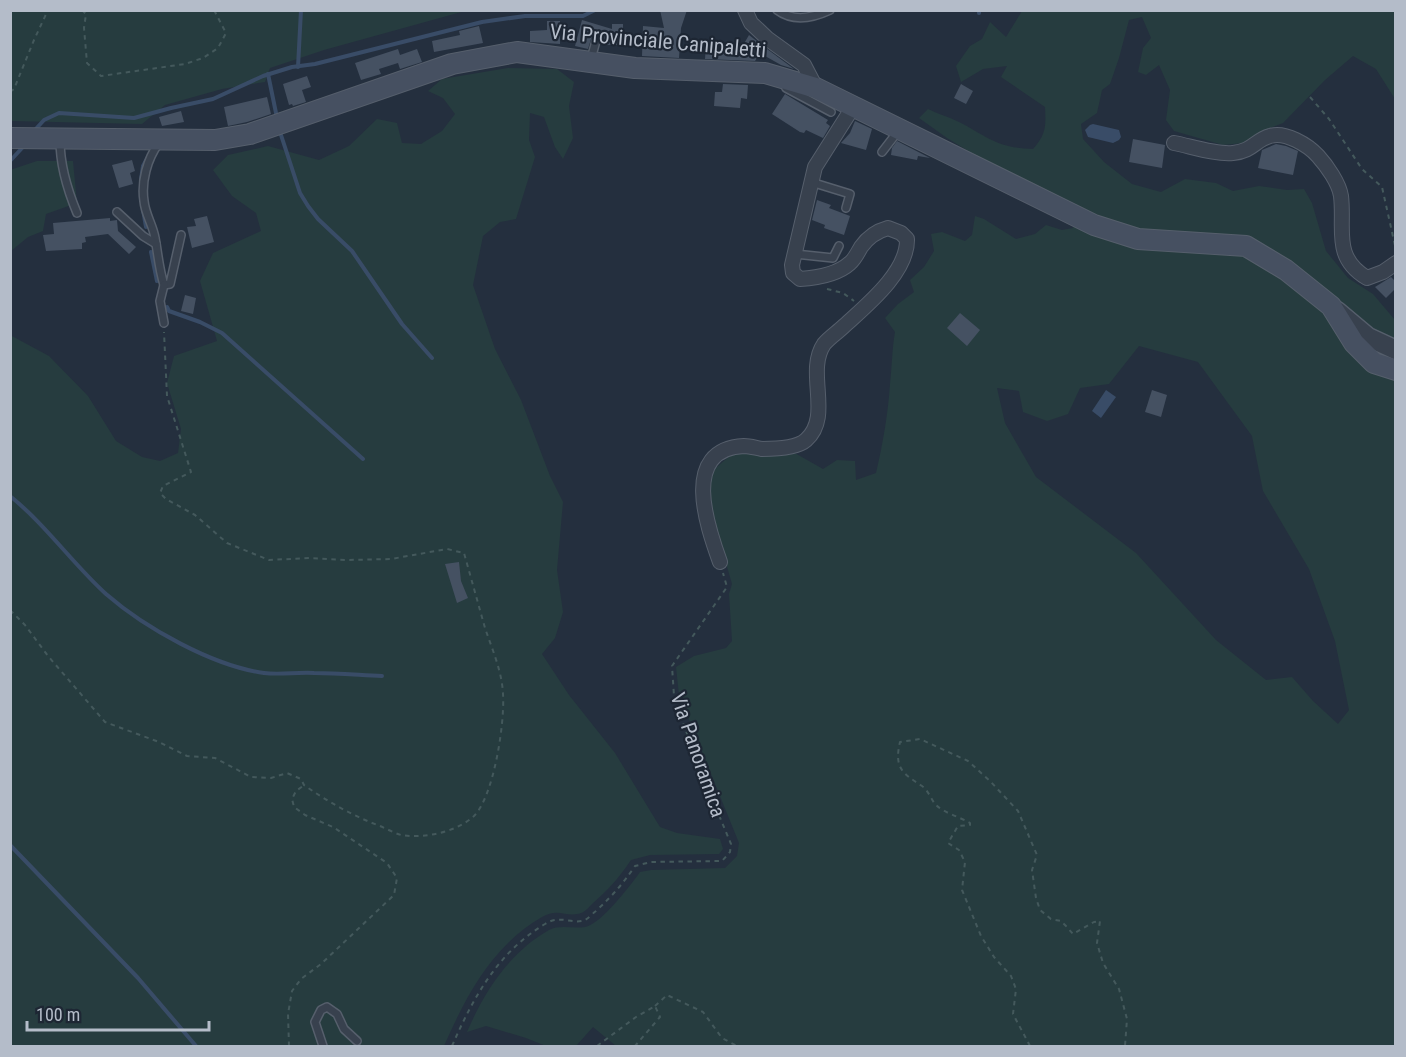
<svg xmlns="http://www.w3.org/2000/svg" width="1406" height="1057" font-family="'Roboto Condensed',sans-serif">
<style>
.green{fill:#263c3f;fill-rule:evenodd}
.water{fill:#394c67}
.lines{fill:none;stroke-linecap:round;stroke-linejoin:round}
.stream{stroke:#394c67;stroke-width:4}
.building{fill:#455162}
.service-casing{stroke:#565f6c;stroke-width:10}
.minor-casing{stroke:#565f6c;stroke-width:16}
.tertiary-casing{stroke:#565f6c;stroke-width:21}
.secondary-casing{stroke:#565f6c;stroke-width:22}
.path{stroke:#44595c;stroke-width:2;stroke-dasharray:4.5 4.5;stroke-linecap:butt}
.service{stroke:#38414e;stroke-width:7}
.minor{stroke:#38414e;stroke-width:14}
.tertiary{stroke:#38414e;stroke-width:18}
.secondary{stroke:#465061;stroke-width:20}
.labels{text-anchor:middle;stroke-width:4.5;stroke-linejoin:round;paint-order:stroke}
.street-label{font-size:21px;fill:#b4bcc9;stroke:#1d2633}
</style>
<rect width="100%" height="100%" fill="#242f3e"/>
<g class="green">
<polygon points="11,10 465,10 465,11 324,50 270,68 265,82 222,89 165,105 142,124 11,121"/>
<path d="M1022,11h373v88l-19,-30 -23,-13 -28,24 -42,43 -21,8 -18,12 -21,2 -49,-14 -8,-11 4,-30 -11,-25 -13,10 -8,-3 5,-24 8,-10 -9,-21 -13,3 -10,38 -9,26 -8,6 -5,23 -16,11 2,15 21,23 28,22 29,8 24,-13 31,4 17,8 26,-5 28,4 17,-1 8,14 14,48 22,27 25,16 22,26v25l-25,-12 -80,-68 -151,-31 -64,-24 1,-6 -88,-41 -41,-25 -28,-20 9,-9c10,5 21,8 31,13 29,15 38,26 74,27 13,-15 13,-22 12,-42l-44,-30 6,-11 -24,3 -22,13 -5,-16 14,-20 12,-7 8,-17 16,15z"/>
<path d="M508,68l49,1 17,13 -5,24 4,32 -10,21 -8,-12 -11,-30 -14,-4 -1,27 6,17 -19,62 -16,3 -17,14 -10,49 22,64 26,51 29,76 13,26 -6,68 6,42 -8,26 -13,16 27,41 46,58 45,74 17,6 43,6 3,10 -4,5 -69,1 -19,5c-12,18 -23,30 -39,44 -3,3 -7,8 -11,9 -14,5 -23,-6 -39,4 -50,29 -76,79 -98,129h-433l-1,-711 39,21 39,40 28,45 26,16 18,4 18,-8 3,-24 -14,-46 7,-27 43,-15 -17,-60 13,-28 48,-22 -5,-18 -24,-17 -19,-26 15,-15 40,-9 51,14 30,-14 28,-27 20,4 5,20 19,1 21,-13 13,-17 -12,-16 -15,-7 14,-12z"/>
<polygon points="37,161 73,161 77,203 46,214 43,231 28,237 11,251 10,170"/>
<path d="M975,216l9,3 32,20 19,-5 11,-9 16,5 11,-2 1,-7 169,33 39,23 43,33 70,67v669h-779l-23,-19 -17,19h-30l-20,-8 -40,-12 -19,6c17,-40 43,-80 82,-102 11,-6 24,-1 36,-3 15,-2 46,-42 55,-55l11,-2 74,-2 12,-12 2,-13 -60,-148 -3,-28 18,-11 32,-8 6,-7 -3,-47 3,-10 -23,-80 3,-33 19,-16 17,-3 26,3 19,-3 30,17 14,-9 18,1 1,19 20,-7c7,-30 12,-59 14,-89 2,-18 2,-35 5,-52l-10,-14 13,-14 16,-12 -4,-12 14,-13 10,-16 -3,-17 11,-2 23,9 7,-6zM1139,346l59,16 54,74 11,55 46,78 26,72 14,69 -11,14 -25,-23 -21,-24 -26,3 -50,-40 -80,-87 -100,-76 -31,-54 -8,-35 22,3 4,21 24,9 21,-7 12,-26 29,-4z"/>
</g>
<g class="water">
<polygon points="1093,124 1119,130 1121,137 1119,140 1113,143 1088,137 1085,130 1090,125"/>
<polygon points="1106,390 1116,397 1101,418 1092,411"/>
</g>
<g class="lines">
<g class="stream">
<polyline points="979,13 979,10"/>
<polyline points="298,67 301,10"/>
<polyline points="268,74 276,113"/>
<polyline points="34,131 44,120 59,113 134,118 171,108 213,99 263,76 292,67 315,64 482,22 525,16 583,16 595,10"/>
<polyline points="281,135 300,193 308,206 318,219 352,251 402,324 432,358"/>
<polyline points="10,161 23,147"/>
<polyline points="141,179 143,166 149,155"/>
<polyline points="143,210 146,227"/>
<polyline points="151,252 157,281"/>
<polyline points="167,307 169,311 200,322 222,333 363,459"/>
<path d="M10,496c36,29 62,67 96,98 39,34 107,72 158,79 16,2 33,-1 50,0 23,0 45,2 68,3"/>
<polyline points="10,845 138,978 196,1046"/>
</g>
</g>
<g class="building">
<polygon points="660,10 687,10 681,28 679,58 642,56 643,26 664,28"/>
<polygon points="582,20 612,29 612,24 623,24 623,45 601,45 601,39 595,35 591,39 588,49 575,46"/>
<polygon points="547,21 560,21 560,44 530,42 530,31 547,30"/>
<polygon points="479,26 483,43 434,52 432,41 460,35 459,31"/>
<polygon points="749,35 763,46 794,69 781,65 760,53 755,61 705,59 706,45 742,47"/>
<polygon points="398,49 400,55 417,49 422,62 400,69 398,63 379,69 381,74 361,80 355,63"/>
<polygon points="307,76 311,87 302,90 306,102 293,106 292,104 289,105 283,84"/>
<polygon points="723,84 748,85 747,99 741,98 740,108 714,106 715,92 722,92"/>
<polygon points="961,84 973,91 966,104 954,98"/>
<polygon points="785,94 828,120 826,123 830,126 823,138 806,130 804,133 800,132 772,114"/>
<polygon points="267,97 271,114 247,122 228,126 224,107"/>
<polygon points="181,111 184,122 162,126 159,117"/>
<polygon points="855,121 872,129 866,150 841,143 850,133"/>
<polygon points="1133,139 1165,145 1162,168 1129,162"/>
<polygon points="897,141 930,158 918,156 917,160 891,155 892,148"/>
<polygon points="1276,144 1286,146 1298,151 1293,175 1258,168 1262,150"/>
<polygon points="132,160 135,171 130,173 133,184 119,188 112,165"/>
<polygon points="817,200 831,205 829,208 850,216 844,235 824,228 825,225 812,220"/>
<polygon points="207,216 214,242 192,248 187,227 196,226 194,219"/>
<polygon points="110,218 110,221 117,220 118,231 136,247 129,254 108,234 85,237 86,242 82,243 82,249 46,251 43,235 54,234 53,223"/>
<polygon points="1391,277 1395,281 1395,289 1386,298 1375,287"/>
<polygon points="185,295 196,298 193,314 181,311"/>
<polygon points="960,313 980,330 967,346 947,328"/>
<polygon points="1152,390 1167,395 1161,417 1145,412"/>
<polygon points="459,562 461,581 468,598 457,603 445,564"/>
</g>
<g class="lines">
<defs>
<g id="service">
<path d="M777,10c16,12 36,8 53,0"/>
<polyline points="591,59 596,41"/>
<polyline points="786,88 831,112"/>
<path d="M60,140c0,26 7,49 17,73"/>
<path d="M159,143c-12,16 -18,39 -15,58 1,13 9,24 11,37 3,16 4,31 9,47l6,-1 11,-49"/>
<polyline points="882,152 899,130"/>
<polyline points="811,182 850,194 846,208"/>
<polyline points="117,212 143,236 156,244"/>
<polyline points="795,254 833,258 839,246"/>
<polyline points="164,323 160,301 164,285"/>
<polyline points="323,1046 315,1022 321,1010 327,1007 337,1014 344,1029 357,1041"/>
</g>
<g id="minor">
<polyline points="745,10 751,23 768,39 804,65 816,88"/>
<path d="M1174,143c16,3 43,12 59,10 20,-2 22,-13 37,-17 15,-5 38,9 48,20 9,10 21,27 23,40 4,33 -9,61 26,82l16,-6 13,-9"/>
<path d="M720,562c-13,-36 -40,-113 24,-116 6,0 12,2 18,3 12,0 35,-1 44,-9 27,-24 -1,-68 18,-96 6,-7 14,-12 20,-18 23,-21 64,-54 63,-87l-6,-6 -13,-5c-11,3 -20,9 -27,19 -3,5 -6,12 -11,16 -12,11 -34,15 -50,16l-7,-6 -1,-8 23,-98 38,-60"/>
</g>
<polyline id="tertiary" points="1337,311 1368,337 1396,350"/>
<polyline id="secondary" points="10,138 215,140 250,134 452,64 517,52 635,68 765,73 816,88 1094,225 1138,239 1246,246 1286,270 1331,306 1354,343 1374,363 1396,370"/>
</defs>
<use href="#service" class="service-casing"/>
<use href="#minor" class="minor-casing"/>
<use href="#tertiary" class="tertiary-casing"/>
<use href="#secondary" class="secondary-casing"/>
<g class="path">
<polyline points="82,10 86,14 84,28 87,63 101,76 185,64 203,58 218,48 226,33 214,10"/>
<polyline points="10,92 14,89 34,40 48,10"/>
<polyline points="1310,97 1329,119 1362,169 1382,187 1396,250"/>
<polyline points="827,289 843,293 854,301"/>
<path d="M10,610l15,15 23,31 57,66 54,20 28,14 28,2 36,19 20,1 16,-5 14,6 3,6c24,17 49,31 76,41 7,3 14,7 21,9 23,4 56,-3 73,-19 20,-20 31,-94 29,-122 -1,-23 -11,-45 -18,-66 -7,-25 -14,-50 -21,-75l-17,-4 -56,10 -45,1 -37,-2 -40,2 -42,-17 -32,-28 -29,-16 -6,-6 3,-7 28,-14 -24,-76 -3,-64"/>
<polyline points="655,1006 667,995 703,1012 722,1038 737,1046"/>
<polyline points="289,1046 288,1014 292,991 301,979 321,964 394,895 397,878 387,863 333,827 305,815 294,807 292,799 296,791 303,786"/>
<path d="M452,1046c21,-48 46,-94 93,-122 15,-10 27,1 40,-4 4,-2 8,-7 11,-9 17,-16 26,-26 39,-45l16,-4 71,-1 8,-9 1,-8 -35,-84 -22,-64 -2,-30 55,-79 -4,-14"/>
<polyline points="597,1046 636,1017 655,1006 660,1017 635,1046"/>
<path d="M1030,1046l-17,-32 3,-25 -5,-13 -17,-19 -13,-21 -19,-46 3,-28 -6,-12 -11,-7 10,-17 12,-1v-2c-10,-6 -26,-10 -34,-18 -5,-5 -7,-14 -14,-19 -20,-13 -28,-18 -22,-44l20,-3 48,22 22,20 28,30 19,44 -5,15 4,28 4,12 11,9 10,2 5,5 7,8 21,-12 6,-1 -3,22 6,20 16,26 8,30 -2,27"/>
</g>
<use href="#service" class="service"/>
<use href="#minor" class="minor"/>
<use href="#tertiary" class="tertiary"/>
<use href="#secondary" class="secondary"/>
</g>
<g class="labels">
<g class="street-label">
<text transform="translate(658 41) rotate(5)" y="7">Via Provinciale Canipaletti</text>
<text transform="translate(698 755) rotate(71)" y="7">Via Panoramica</text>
</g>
</g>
<rect width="1406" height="1057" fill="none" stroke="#b4bcc9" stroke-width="24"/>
<path d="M27 1021v9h182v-9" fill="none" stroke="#b4bcc9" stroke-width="3"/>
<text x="36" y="1021" font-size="18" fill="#b4bcc9" stroke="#1d2633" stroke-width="4.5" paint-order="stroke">100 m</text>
</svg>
